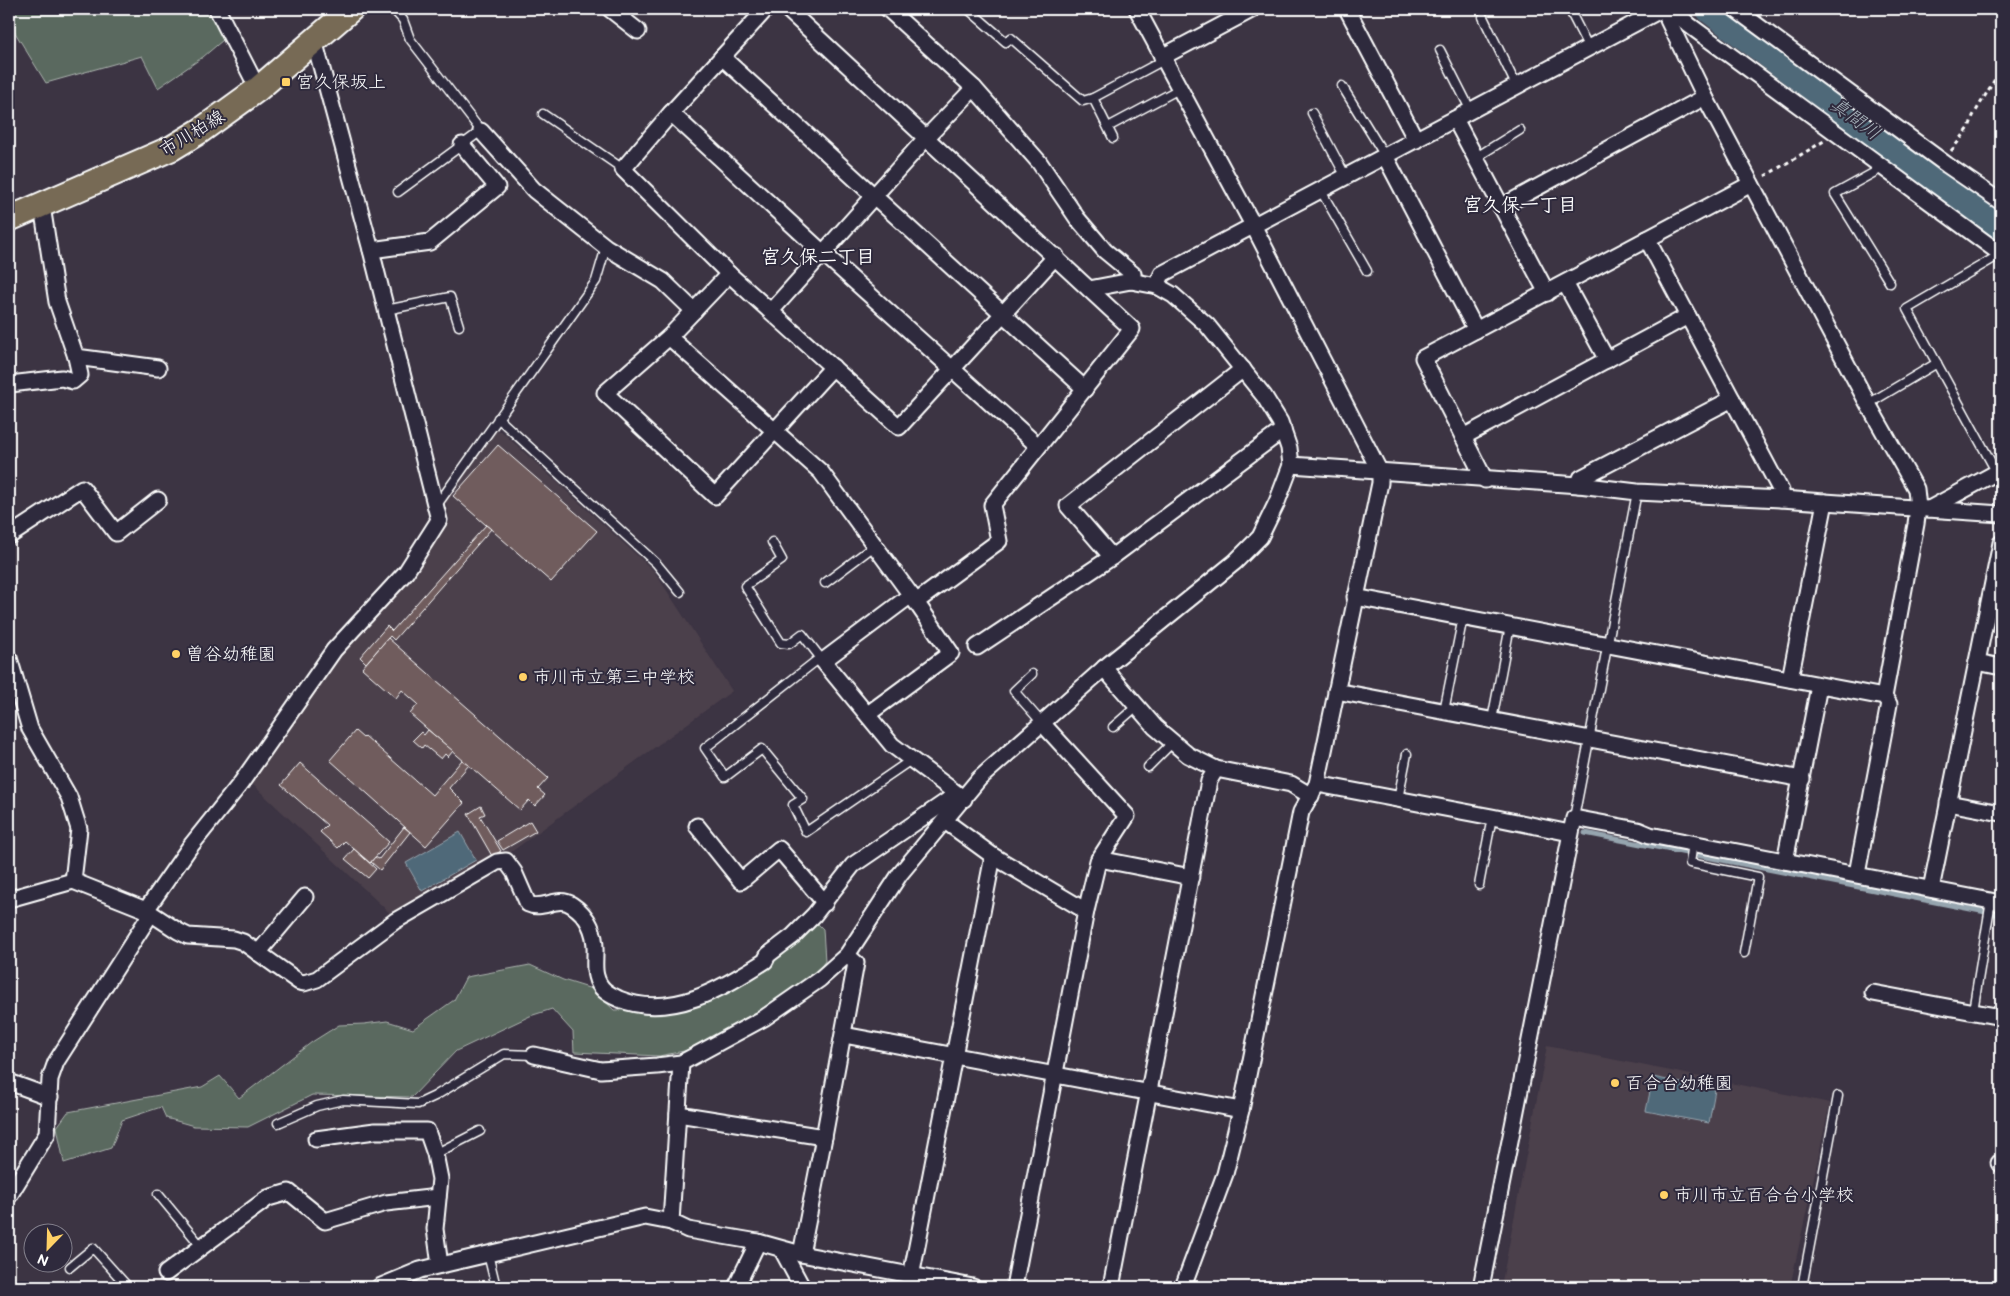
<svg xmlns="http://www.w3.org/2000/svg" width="2010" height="1296" font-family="'Balsamiq Sans','Klee One',sans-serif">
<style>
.built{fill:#4c404b}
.green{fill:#5a695f;stroke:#acb4af}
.water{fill:#506979;stroke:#96a5af}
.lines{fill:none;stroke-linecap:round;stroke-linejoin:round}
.stream{stroke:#96a5af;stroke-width:5}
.river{stroke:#506979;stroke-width:30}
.building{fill:#705c5d;stroke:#fff}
.service-casing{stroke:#fff;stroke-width:11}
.minor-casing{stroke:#fff;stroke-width:19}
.primary-casing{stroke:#fff;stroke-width:28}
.path{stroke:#fff;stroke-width:3;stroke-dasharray:4 4;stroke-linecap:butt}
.service{stroke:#2f2a3d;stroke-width:8}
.minor{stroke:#2f2a3d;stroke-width:15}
.primary{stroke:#776a54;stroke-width:24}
.poi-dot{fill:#ffd166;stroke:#2f2a3d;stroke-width:2}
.labels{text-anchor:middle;stroke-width:4;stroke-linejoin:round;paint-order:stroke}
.poi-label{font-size:18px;fill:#fff;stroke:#2f2a3d;text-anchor:start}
.street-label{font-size:18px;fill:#fff;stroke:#2f2a3d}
.water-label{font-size:19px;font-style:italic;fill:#a8b4bc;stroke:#2f2a3d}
.neighbourhood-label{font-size:19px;font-weight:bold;fill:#fff;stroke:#2f2a3d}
</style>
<rect width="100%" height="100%" fill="#3c3443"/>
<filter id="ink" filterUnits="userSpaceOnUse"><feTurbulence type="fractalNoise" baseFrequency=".02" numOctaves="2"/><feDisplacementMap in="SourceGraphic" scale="10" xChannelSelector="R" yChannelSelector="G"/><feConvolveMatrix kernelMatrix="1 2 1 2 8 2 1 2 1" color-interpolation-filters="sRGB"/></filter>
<g filter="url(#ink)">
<g class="built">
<polygon points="492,431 501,431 654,571 732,691 511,852 496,855 393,916 250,782 332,664 410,578 450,521 445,497"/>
<polygon points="1547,1046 1830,1103 1790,1287 1501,1287"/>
</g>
<g class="green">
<polygon points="9,9 210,9 223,40 203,57 158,88 142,56 46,83 11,26 9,26"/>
<polygon points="816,922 823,929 825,961 812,979 694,1049 659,1056 574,1052 573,1032 552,1009 530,1016 456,1051 412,1097 312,1095 248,1127 194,1126 166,1118 161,1107 122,1120 111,1148 64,1163 57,1127 68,1112 202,1087 220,1076 239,1098 312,1042 339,1025 364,1024 387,1021 413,1029 454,1000 466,977 530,965 563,980 592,989 614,1010 684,1009 782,956"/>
</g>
<g class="water">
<polygon points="460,832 476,860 422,891 406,863"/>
<polygon points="1653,1077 1715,1090 1709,1123 1646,1111"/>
</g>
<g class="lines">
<polyline class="stream" points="1585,833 2001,915"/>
<polyline class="river" points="1711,9 2001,228"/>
</g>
<g class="building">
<polygon points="498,445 597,531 551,582 453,496"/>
<polygon points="486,525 491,529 394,640 390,636 366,663 360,657 387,626 392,631"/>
<polygon points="388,638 548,778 538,789 545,795 535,806 529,800 520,810 410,714 418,704 402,690 396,698 362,668"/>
<polygon points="428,730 453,751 448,757 445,754 441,759 424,745 422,748 413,740 421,732 424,735"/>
<polygon points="355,731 363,738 365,736 432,795 462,760 469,765 449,788 464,803 426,846 330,760"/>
<polygon points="300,763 389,842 370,863 345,841 338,848 320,832 327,825 281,785"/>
<polygon points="481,806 485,814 480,816 501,851 492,856 468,814"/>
<polygon points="530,821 536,831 503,850 497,841"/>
<polygon points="404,827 410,832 380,870 371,862 375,857 379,859"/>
<polygon points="354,849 376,869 368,878 345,859"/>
</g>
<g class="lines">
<defs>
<g id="service">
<polyline points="393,9 403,20 410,39 481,131 398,192"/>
<polyline points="968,9 1006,42 1011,38 1083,101 1093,98 1164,60"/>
<polyline points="1569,9 1589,48"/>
<polyline points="1483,17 1517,87"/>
<polyline points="1440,50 1471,111"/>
<polyline points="1342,86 1385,156"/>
<polyline points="1093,98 1113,138"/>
<polyline points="1312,113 1346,177"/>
<polyline points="543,114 623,169"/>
<polyline points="1108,127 1179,89"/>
<polyline points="1475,158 1520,130"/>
<polyline points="1884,167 1835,194 1890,283"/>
<polyline points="1321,191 1367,271"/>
<polyline points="386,310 450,297 459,326"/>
<polyline points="1868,404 1937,363"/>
<polyline points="498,418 656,563 680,592"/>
<polyline points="1997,473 1907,309 2001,254"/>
<polyline points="437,505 596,281 606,247"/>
<polyline points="772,542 782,560 745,586 781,643 789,644 802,634 823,661"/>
<polyline points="825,583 874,546"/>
<polyline points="821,657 705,748 725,777 762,749 803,799 793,805 806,832 911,760"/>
<polyline points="1032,674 1014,691 1042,723"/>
<polyline points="1444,711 1463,617"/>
<polyline points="1492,720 1510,626"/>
<polyline points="1113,727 1137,706"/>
<polyline points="1148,767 1173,742"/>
<polyline points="1398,799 1407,754"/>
<polyline points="1574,818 1637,492"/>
<polyline points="1693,843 1690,863 1758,877 1744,953"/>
<polyline points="1479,885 1492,817"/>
<polyline points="1973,1011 1991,901"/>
<polyline points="278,1123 317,1106 343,1100 418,1104 435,1096 504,1054 534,1055"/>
<polyline points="435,1154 480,1131"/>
<polyline points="158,1194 201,1246"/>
<polyline points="488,1254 496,1287"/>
<polyline points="70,1267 93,1248 128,1287"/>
<polyline points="1802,1287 1838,1096"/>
</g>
<g id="minor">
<polyline points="217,9 258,89"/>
<polyline points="610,9 638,31"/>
<polyline points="766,9 671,113 623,169 729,274 899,427 1056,256"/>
<polyline points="787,9 1132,329 992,505 999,541 916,602"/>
<polyline points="888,9 974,88 1039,162 1077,218 1105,251 1133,274 1131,281"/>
<polyline points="1137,9 1253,225 1380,472 1380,483 1317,784 1301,812 1241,1110 1225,1174 1183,1287"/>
<polyline points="1347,9 1416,140"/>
<polyline points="1668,9 1668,20 1705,97 1868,404 1916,489 1918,508 1916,524 1884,697"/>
<polyline points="1672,9 1689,25 2001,254"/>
<polyline points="1735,9 1947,165 2001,202"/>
<polyline points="722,57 1085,389"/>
<polyline points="1162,57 1253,9"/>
<polyline points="671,113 823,253 1038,446"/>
<polyline points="1455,119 1547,293"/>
<polyline points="481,131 534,190 606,247 663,281 694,311"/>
<polyline points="1385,156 1476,330"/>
<polyline points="42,206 57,302 76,357 158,368"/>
<polyline points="1501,207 1705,97"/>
<polyline points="1647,239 1781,491 1781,499"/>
<polyline points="371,250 430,242 497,187 462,145"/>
<polyline points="729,274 669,337 605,393 715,496 833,367"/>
<polyline points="1565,283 1607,360"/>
<polyline points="1157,286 1162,274 1662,9"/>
<polyline points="771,311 927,137 974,88"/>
<polyline points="669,337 821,472 916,602 951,653 868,714"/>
<polyline points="10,384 62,378 73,381 80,375 76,357"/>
<polyline points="1463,437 1688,316"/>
<polyline points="1291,465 1579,485 1637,492 1781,499 2001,514"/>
<polyline points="1485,480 1423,358 1751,184"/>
<polyline points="1579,485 1581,478 1732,399"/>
<polyline points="1929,509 2001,470"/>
<polyline points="9,536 82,488 116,533 158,500"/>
<polyline points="1112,557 1068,506 1243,369"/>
<polyline points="911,595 823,661 892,745 964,799"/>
<polyline points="1355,597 1884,697 1889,704 1857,874"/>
<polyline points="977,647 1112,557 1283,430"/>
<polyline points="9,658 30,729 69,797 79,829 73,881"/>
<polyline points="1977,662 2001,667"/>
<polyline points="1104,668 1155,727 1188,755 1216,769 1291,784 1311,796"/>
<polyline points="1790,679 1825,502"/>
<polyline points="1336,691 1802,779"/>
<polyline points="1317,784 1492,817 1570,833"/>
<polyline points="1948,803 2001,813"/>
<polyline points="945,821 993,856 1086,911"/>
<polyline points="697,826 741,881 779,849 825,903"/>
<polyline points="1099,859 1191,877"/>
<polyline points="1785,861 1819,686"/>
<polyline points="1931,889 2001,543"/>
<path d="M9,899l64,-18 73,29 32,21 10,5 46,3 9,3 56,40 5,1 13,-4 78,-58 102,-59 9,-1 8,11 14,32c15,7 29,-9 44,1 17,11 24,29 23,49 0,7 -1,15 1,22 3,13 12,18 23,23 52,21 104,-11 146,-38l3,-6 25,-19 21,-21 39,-50 104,-71"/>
<polyline points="146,910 189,848 241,783 334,650 406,572 439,520 371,250 314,40"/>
<polyline points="258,953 305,897"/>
<polyline points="1873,993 2001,1017"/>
<polyline points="844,1035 1241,1110"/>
<polyline points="534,1055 601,1070 657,1066 681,1063 764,1018 820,979 847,955 900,874 979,779 1104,668 1235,562 1260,537 1277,502 1291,465 1289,448 1280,422 1264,396 1207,325 1173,295 1157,286 1131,281 1089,289"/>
<polyline points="9,1082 50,1097"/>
<polyline points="678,1114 824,1137"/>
<polyline points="316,1139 375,1131 427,1131 435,1154 440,1179 435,1229 440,1265"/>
<polyline points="1999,1163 2001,1164"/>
<polyline points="9,1196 47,1134 50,1079 56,1062 150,915"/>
<polyline points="671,1222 681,1063"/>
<polyline points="782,1250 802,1287"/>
<polyline points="801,1254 824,1137 856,963 847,955"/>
<polyline points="166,1273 268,1198 289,1192 325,1221 386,1203 438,1197"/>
<polyline points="379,1287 420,1270 645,1217 671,1222 688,1230 758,1242 801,1254 973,1287"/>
<polyline points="736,1287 758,1242"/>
<polyline points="909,1287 993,856"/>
<polyline points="1014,1287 1086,911 1098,861 1127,816 1042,723"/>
<polyline points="1111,1287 1209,781 1216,769"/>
<polyline points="1481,1287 1574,818 1638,830 1650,835 2001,903"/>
</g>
<polyline id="primary" points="9,219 172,148 200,131 258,89 351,9"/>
</defs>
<use href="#service" class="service-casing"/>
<use href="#minor" class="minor-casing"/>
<use href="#primary" class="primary-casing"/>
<g class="path">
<polyline points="1951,151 1969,128 1973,116 2001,69"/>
<polyline points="1765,176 1824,141"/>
</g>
<use href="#service" class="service"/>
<use href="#minor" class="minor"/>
<use href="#primary" class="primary"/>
</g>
</g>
<g class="poi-dot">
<rect x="281" y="77" width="10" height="10" rx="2.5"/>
<circle cx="176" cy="654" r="5"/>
<circle cx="523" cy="677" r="5"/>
<circle cx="1615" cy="1083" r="5"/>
<circle cx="1664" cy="1195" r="5"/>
</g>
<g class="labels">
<g class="poi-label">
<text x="296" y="88">宮久保坂上</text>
<text x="186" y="660">曽谷幼稚園</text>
<text x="533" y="683">市川市立第三中学校</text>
<text x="1625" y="1089">百合台幼稚園</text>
<text x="1674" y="1201">市川市立百合台小学校</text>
</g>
<g class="street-label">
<text transform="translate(192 133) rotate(-31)" y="6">市川柏線</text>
</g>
<g class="water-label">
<text transform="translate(1856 118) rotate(37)" y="7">真間川</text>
</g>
<g class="neighbourhood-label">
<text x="1520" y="211">宮久保一丁目</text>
<text x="818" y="263">宮久保二丁目</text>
</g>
</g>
<rect width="2010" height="1296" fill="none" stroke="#2f2a3d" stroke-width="30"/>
<rect x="15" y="15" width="1980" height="1266" fill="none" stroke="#fff" stroke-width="2" filter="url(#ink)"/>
<g transform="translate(48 1248) rotate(203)"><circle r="24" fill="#2f2a3d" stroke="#827f8b"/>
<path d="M0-4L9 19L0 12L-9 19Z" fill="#ffd166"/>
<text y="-8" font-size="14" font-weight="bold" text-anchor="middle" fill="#ffffff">N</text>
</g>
</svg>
